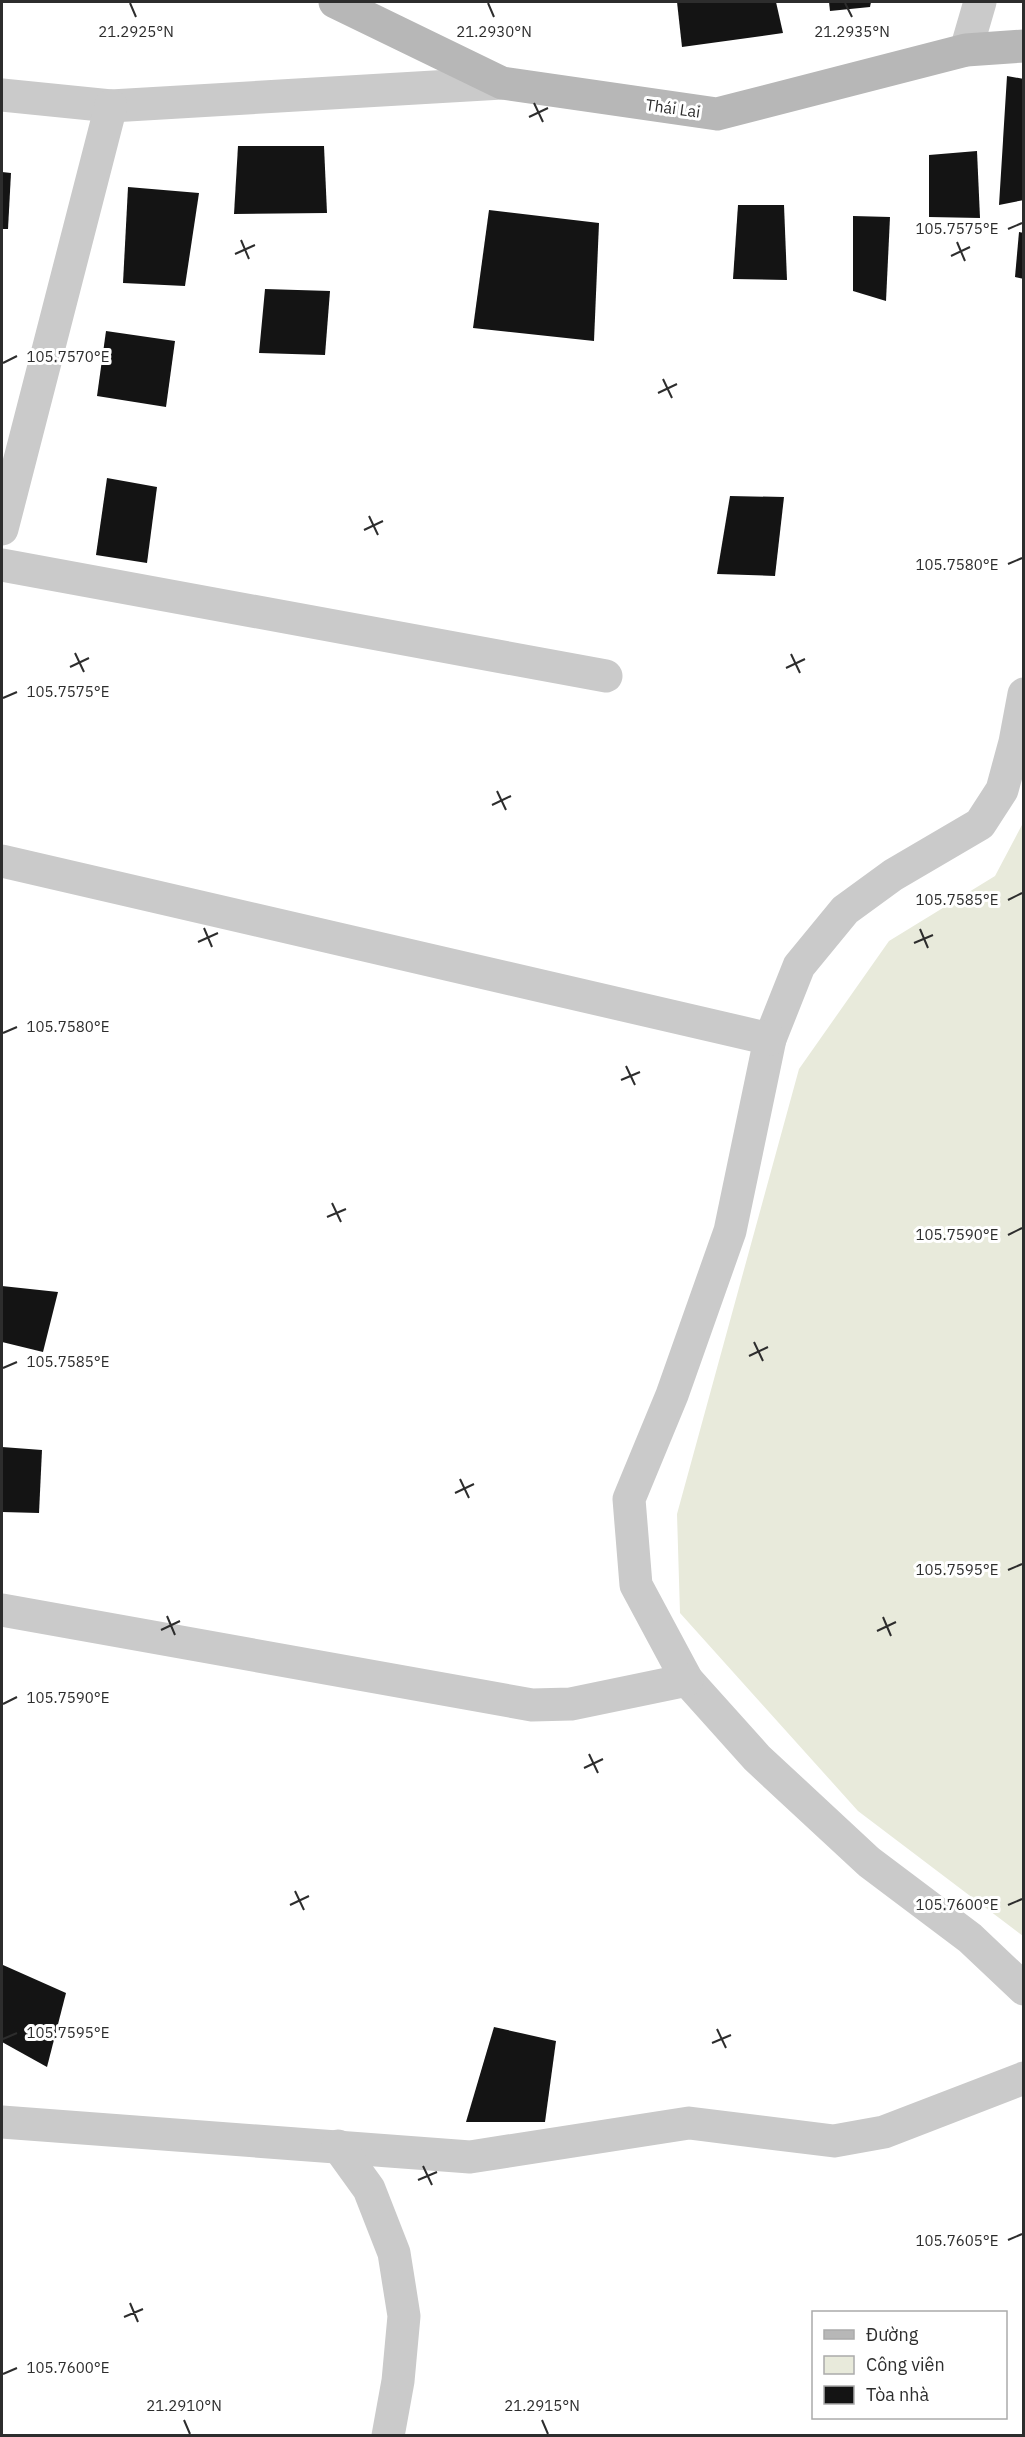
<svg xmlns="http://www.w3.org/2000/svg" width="1025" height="2437" font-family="'IBM Plex Sans',sans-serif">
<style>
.green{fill:#e8eadb}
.building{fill:#141414}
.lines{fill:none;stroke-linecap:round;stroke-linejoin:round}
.street{stroke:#cacaca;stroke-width:33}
.secondary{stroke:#b7b7b7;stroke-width:33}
.ticks{fill:none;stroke:#2d2d2d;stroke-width:2}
.labels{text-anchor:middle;stroke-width:6;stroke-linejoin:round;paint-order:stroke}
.street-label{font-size:16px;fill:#2d2d2d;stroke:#fff}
.ticks-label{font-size:15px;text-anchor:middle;fill:#2d2d2d;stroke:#fff;stroke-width:6;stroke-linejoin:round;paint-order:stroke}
</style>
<rect width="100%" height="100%" fill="#fff"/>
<polygon class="green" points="1023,823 1023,1936 858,1811 680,1613 677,1514 799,1069 889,941 995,876"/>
<g class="building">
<polygon points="677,2 776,2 783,33 682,47"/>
<polygon points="829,2 871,2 870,7 830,11"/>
<polygon points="1007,76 1024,79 1024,200 999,205"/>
<polygon points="238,146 324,146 327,213 234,214"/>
<polygon points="977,151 980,218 929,217 929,155"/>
<polygon points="2,172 11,173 8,229 2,229"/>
<polygon points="128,187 199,193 185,286 123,283"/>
<polygon points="738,205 784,205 787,280 733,279"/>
<polygon points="489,210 599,223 594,341 473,328"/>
<polygon points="853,216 890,217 886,301 853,291"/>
<polygon points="1019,232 1024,233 1024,279 1015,277"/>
<polygon points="265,289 330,291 325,355 259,353"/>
<polygon points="106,331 175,341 166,407 97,396"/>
<polygon points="107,478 157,487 147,563 96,555"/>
<polygon points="730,496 784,497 775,576 717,574"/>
<polygon points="2,1286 58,1292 43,1352 2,1342"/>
<polygon points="2,1447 42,1450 39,1513 2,1512"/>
<polygon points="3,1965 66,1993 47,2067 2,2042"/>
<polygon points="494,2027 556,2041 545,2122 466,2122"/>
</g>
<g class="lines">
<g class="street">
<polyline points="966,50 980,2"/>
<polyline points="2,95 111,106 502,83"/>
<polyline points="2,529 111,106"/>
<polyline points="2,565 606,676"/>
<polyline points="1024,694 1015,742 1002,790 980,824 893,875 845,910 799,966 770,1039 730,1231 672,1395 629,1499 636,1585 687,1680 757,1758 869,1862 970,1938 1024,1989"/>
<polyline points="2,861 770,1039"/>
<polyline points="2,1610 532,1705 571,1704 687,1680"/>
<polyline points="2,2122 470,2157 689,2123 834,2141 884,2132 1024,2078"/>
<polyline points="338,2146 369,2189 394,2253 404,2316 398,2381 388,2436"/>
</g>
<polyline class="secondary" points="335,2 502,83 717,114 966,50 1024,46"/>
</g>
<path class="ticks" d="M130,3l6,14M488,3l6,14M845,3l7,14M534,103l9,19M529,117l19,-9M1008,229l14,-6M241,240l8,19M957,242l8,19M235,254l20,-9M951,256l19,-9M3,363l14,-7M663,379l9,19M658,393l19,-9M369,516l9,19M364,530l19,-9M1008,564l14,-6M75,653l9,19M791,654l9,19M70,667l19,-9M786,668l19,-9M3,698l14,-6M497,791l9,19M492,805l19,-9M1008,900l14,-7M204,928l8,19M920,929l8,19M198,942l20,-9M914,943l19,-8M3,1033l14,-6M626,1066l9,19M621,1080l19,-8M332,1203l9,19M327,1217l19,-8M1008,1235l14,-7M754,1342l9,19M749,1356l19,-9M3,1368l14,-6M460,1479l9,19M455,1493l19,-9M1008,1570l14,-6M167,1616l8,19M883,1617l8,19M161,1630l19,-9M877,1631l19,-9M3,1704l14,-7M589,1754l9,19M584,1768l19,-9M295,1891l9,19M290,1905l19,-9M1008,1905l14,-6M717,2029l9,19M3,2039l14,-6M712,2043l19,-8M423,2166l9,19M418,2180l19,-8M1008,2240l14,-6M130,2303l8,19M124,2317l19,-8M3,2374l14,-6M184,2420l6,14M542,2420l6,14"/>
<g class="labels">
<g class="street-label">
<text transform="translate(673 108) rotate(8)" y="6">Thái Lai</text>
</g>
</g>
<g class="ticks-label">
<text x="136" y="37">21.2925°N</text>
<text x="494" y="37">21.2930°N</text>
<text x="852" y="37">21.2935°N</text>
<text x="957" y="234">105.7575°E</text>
<text x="68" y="362">105.7570°E</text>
<text x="957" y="570">105.7580°E</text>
<text x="68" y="697">105.7575°E</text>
<text x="957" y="905">105.7585°E</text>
<text x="68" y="1032">105.7580°E</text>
<text x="957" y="1240">105.7590°E</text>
<text x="68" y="1367">105.7585°E</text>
<text x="957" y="1575">105.7595°E</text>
<text x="68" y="1703">105.7590°E</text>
<text x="957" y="1910">105.7600°E</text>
<text x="68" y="2038">105.7595°E</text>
<text x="957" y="2246">105.7605°E</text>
<text x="68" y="2373">105.7600°E</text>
<text x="184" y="2411">21.2910°N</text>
<text x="542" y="2411">21.2915°N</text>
</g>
<rect width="1025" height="2437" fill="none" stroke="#2d2d2d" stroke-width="6"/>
<rect x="812" y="2311" width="195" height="108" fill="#ffffff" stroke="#ababab" stroke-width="1.5"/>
<rect x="824" y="2330" width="30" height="9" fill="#b7b7b7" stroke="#ababab" stroke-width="1.5"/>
<text x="866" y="2341" font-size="18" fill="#2d2d2d">Đường</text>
<rect x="824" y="2356" width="30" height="18" fill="#e8eadb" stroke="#ababab" stroke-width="1.5"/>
<text x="866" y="2371" font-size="18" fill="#2d2d2d">Công viên</text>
<rect x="824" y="2386" width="30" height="18" fill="#141414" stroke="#ababab" stroke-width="1.5"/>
<text x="866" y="2401" font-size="18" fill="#2d2d2d">Tòa nhà</text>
</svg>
